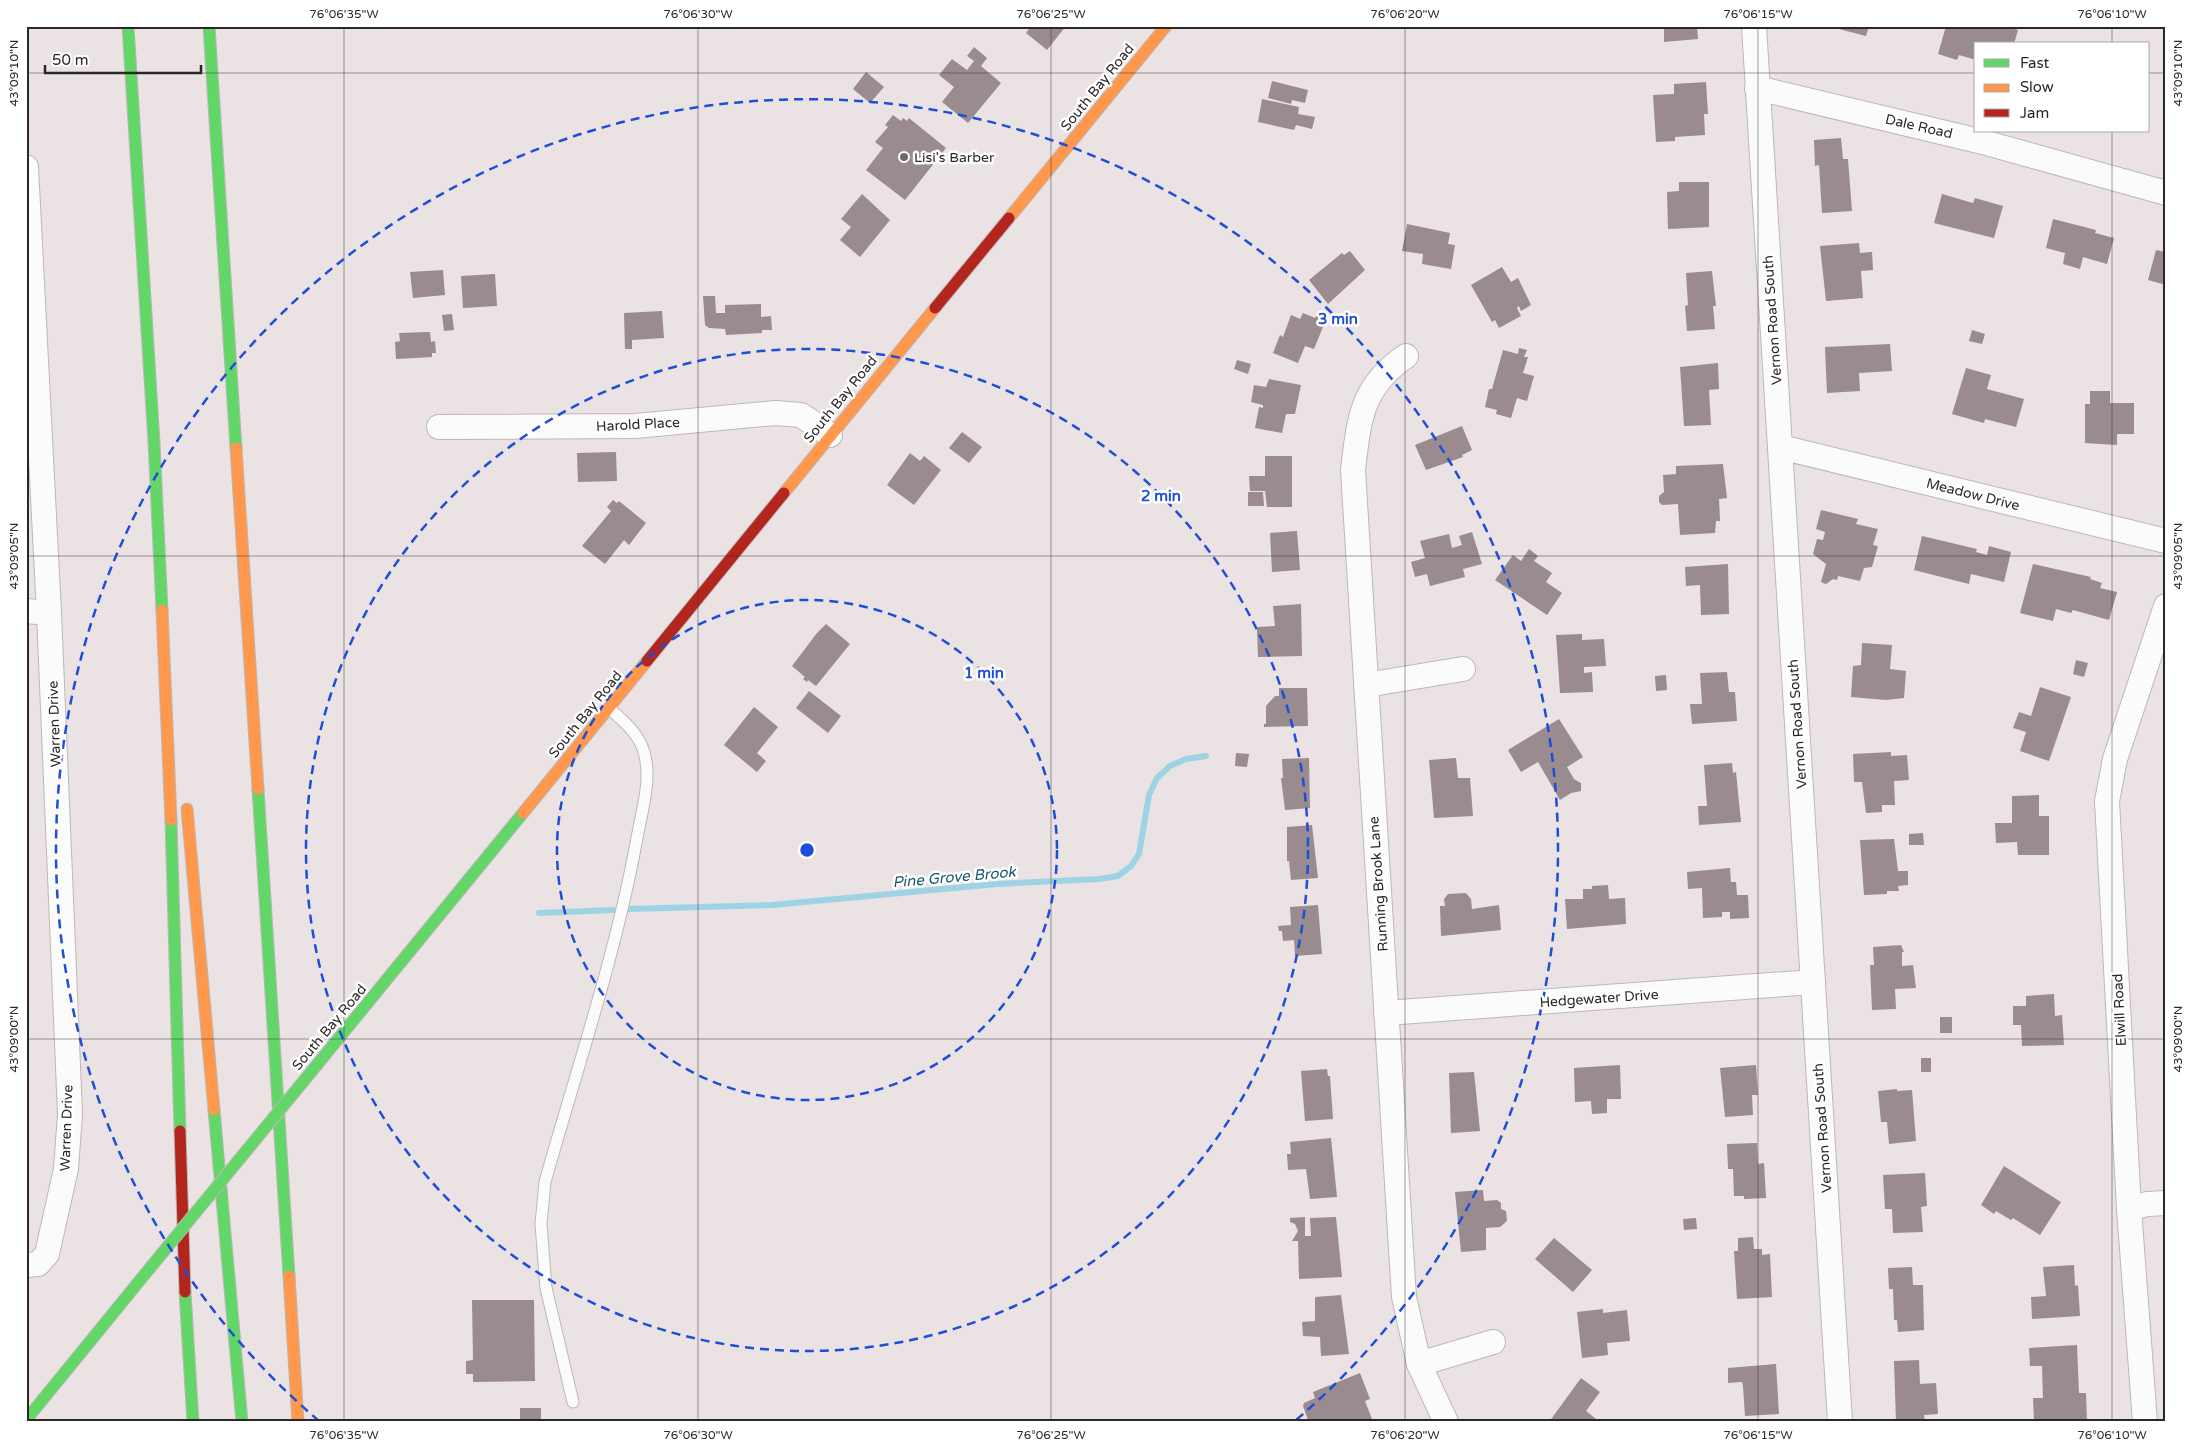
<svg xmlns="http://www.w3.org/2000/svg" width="2192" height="1448" font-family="'Varela Round',sans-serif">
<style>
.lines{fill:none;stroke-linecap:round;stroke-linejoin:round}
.stream{stroke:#9ed3e4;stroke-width:6}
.building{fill:#9a8b8e}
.lane-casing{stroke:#bdb8b8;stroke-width:13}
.street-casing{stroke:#bdb8b8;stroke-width:26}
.fast-casing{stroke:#bdb8b8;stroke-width:13}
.slow-casing{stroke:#bdb8b8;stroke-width:13}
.jam-casing{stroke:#bdb8b8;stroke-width:13}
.lane{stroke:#fcfbfb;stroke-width:11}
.street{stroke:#fcfbfb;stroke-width:24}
.fast{stroke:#63d668;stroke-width:11}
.slow{stroke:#ff974d;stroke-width:11}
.jam{stroke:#b3261e;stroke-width:11}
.fast-bridge-casing{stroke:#bdb8b8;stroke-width:13;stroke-linecap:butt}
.fast-bridge{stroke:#63d668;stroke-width:11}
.ticks{fill:none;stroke:#2c2727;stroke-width:1;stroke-opacity:0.45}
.ring{fill:none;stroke:#1d4ed8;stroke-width:2.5;stroke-dasharray:9 6}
.poi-dot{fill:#6e6869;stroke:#fff;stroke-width:2}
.labels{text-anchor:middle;stroke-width:5;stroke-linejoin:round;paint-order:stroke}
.street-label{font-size:14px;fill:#2c2727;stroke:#fff}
.poi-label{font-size:14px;fill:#2c2727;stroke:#fff;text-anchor:start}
.water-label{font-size:15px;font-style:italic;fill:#155869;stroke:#fff}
.centre{fill:#1d4ed8;stroke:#fff;stroke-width:2.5}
.ring-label{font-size:15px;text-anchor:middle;font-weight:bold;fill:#1d4ed8;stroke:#fff;stroke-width:5;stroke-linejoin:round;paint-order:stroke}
.neatline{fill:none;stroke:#2c2727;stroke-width:2}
.ticks-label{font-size:12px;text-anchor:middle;fill:#2c2727}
</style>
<rect width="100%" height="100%" fill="#eae2e3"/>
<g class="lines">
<g class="stream">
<polyline points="629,909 772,905 997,884 1099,879 1118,876 1131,866 1139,854 1149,795 1157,778 1170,766 1186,759 1206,756"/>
<polyline points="539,913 613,910"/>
</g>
</g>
<g class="building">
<polygon points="1031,26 1066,26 1047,50 1026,33"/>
<polygon points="1664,26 1697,26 1698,39 1664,42"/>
<polygon points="1840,26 1869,26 1866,36 1839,29"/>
<polygon points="1946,26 2006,26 2018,30 2014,44 1976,44 1976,60 1959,55 1957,60 1938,54"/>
<polygon points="974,47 987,58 981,66 1001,83 968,123 942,102 954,87 939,75 952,59 967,70 974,61 967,56"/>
<polygon points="866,72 884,87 870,103 853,89"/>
<polygon points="1272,81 1308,90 1305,103 1292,100 1291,104 1268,98"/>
<polygon points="1706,82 1708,114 1704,114 1705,135 1675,137 1675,141 1656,142 1653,95 1674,94 1674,84"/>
<polygon points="1262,99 1299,107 1298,114 1315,117 1312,129 1296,125 1294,130 1258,122"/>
<polygon points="893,115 901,121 903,118 907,121 909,118 946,148 905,200 866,170 883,148 875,142 888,127 885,125"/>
<polygon points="1841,138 1843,159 1848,159 1852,211 1822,213 1819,165 1815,166 1814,140"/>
<polygon points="1679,182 1709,182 1709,227 1668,229 1667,192 1679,191"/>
<polygon points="862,194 890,220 860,257 840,240 851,227 841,219"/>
<polygon points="1942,194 1973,203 1975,198 2003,206 1994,238 1934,223"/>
<polygon points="2053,219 2096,230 2095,233 2114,238 2107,264 2083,257 2080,269 2063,264 2065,253 2046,248"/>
<polygon points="1407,224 1450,233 1448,244 1455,245 1451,269 1422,264 1423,254 1402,251"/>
<polygon points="1859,243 1860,253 1872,252 1873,270 1861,271 1863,298 1826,301 1820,246"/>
<polygon points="2156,250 2166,252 2166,285 2148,280"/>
<polygon points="1350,251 1365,270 1328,304 1309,280 1342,253 1344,255"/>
<polygon points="1502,267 1511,282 1518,278 1531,305 1521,311 1519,306 1517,308 1521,316 1499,328 1495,320 1492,322 1471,285"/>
<polygon points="443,270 445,295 413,298 410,272"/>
<polygon points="1712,271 1716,306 1713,306 1715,329 1687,331 1685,306 1688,305 1686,273"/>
<polygon points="495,274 497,306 463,308 461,276"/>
<polygon points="703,296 715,296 716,313 725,313 725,305 761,304 761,317 771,316 772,330 762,330 762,333 726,335 725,329 709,328 705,325"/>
<polygon points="662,311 664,338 632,340 632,349 625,349 624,313"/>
<polygon points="1303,313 1315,318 1317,315 1324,318 1325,322 1314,349 1305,346 1298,363 1273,353 1280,335 1283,337 1291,315 1300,319"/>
<polygon points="452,314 454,330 444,331 442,315"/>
<polygon points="1972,330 1985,334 1982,344 1969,341"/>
<polygon points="430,332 431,342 435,341 436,353 432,353 432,357 396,359 395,342 400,341 399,333"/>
<polygon points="1890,344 1892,371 1859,373 1860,391 1827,393 1825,347"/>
<polygon points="1519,348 1527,350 1524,357 1528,357 1523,373 1534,376 1527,401 1517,398 1511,418 1496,414 1497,410 1485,407 1489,389 1492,389 1503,350 1518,354"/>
<polygon points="1237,360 1251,364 1248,374 1234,369"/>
<polygon points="1718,363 1719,389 1709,390 1711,425 1684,426 1680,367"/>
<polygon points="1966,368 1991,375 1987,389 2024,399 2016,427 1985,419 1984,423 1952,414"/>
<polygon points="1269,379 1301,385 1295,414 1286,414 1282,433 1255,428 1259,407 1263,408 1263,405 1251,402 1254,385 1266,387"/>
<polygon points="2090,391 2110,391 2110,403 2134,403 2134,434 2117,434 2117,445 2085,443 2085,404 2090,404"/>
<polygon points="1462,426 1472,450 1462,455 1463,457 1426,470 1415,445"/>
<polygon points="962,432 982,447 969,463 949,448"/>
<polygon points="616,452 617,481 578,482 577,453"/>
<polygon points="910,453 920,461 924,456 941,470 914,505 887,485"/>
<polygon points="1265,456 1292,456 1292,507 1267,507 1265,491 1250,491 1249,476 1265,476"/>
<polygon points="1723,464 1727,498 1719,499 1720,521 1716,521 1715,533 1680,535 1678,504 1662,505 1659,502 1659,496 1664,492 1663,475 1676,474 1676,466"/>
<polygon points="1248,492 1263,492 1264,506 1248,506"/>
<polygon points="613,500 617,503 619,501 646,523 629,545 624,540 605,564 582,546 611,511 607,507"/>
<polygon points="1821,510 1858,519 1856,524 1878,529 1873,545 1878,546 1872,567 1864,568 1860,581 1838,576 1837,580 1833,579 1826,584 1821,582 1826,564 1813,554 1817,539 1823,540 1825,532 1816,529"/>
<polygon points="1297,531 1300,570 1272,572 1270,533"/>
<polygon points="1472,532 1482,564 1463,569 1465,577 1430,586 1427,574 1415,577 1411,562 1425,558 1420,541 1449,534 1452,548 1462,545 1459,536"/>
<polygon points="1922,536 1977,549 1976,552 1987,555 1989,546 2011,552 2004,582 1971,574 1969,584 1914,570"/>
<polygon points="1529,549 1538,556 1534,561 1552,573 1546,582 1562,593 1547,615 1495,580 1513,555 1521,561"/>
<polygon points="1728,564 1729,614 1701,615 1700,585 1686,586 1685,567"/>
<polygon points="2033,564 2091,577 2090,579 2102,583 2100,588 2117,592 2109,620 2073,610 2071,613 2056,609 2053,621 2020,613"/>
<polygon points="1301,604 1302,656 1258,657 1257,629 1258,627 1275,626 1273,606"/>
<polygon points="826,624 850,644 816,686 808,680 807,682 803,679 805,677 792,666 817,633"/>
<polygon points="1582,634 1582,640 1604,639 1606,666 1584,667 1584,673 1592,672 1593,692 1560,693 1556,635"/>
<polygon points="1862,643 1892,645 1890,669 1906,671 1904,698 1886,700 1851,697 1853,666 1861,665"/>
<polygon points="2076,660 2088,663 2084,677 2073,674"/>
<polygon points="1727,672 1729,692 1735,692 1737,721 1692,724 1690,704 1702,704 1700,673"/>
<polygon points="1666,675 1667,690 1656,691 1655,676"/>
<polygon points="2040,687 2071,697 2049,761 2020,751 2026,732 2013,728 2019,712 2031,716"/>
<polygon points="1279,688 1307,688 1308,726 1264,727 1264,724 1266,724 1266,706 1275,696 1279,696"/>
<polygon points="809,691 841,716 828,733 796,708"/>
<polygon points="754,707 778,727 757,753 766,761 757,772 724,745"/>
<polygon points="1559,719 1583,757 1567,767 1574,779 1581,783 1581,791 1571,793 1560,800 1538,762 1521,772 1508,750"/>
<polygon points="1891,752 1891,756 1907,755 1909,780 1894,781 1895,805 1882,805 1882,812 1866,813 1862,782 1854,782 1853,754"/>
<polygon points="1236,753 1249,754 1247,767 1235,766"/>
<polygon points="1309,758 1310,808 1285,810 1281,778 1283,778 1282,759"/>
<polygon points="1456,758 1458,778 1470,778 1473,816 1434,818 1429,760"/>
<polygon points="1732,763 1733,773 1736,772 1741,822 1699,825 1698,806 1707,806 1704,765"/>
<polygon points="2039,795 2039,816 2049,816 2049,855 2018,855 2017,842 1996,843 1995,823 2012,823 2012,796"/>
<polygon points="1312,825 1318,878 1291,880 1289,861 1287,861 1287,827"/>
<polygon points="1923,833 1924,845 1909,845 1909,834"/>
<polygon points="1894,839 1898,871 1908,871 1908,885 1898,886 1899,891 1887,891 1887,894 1864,895 1860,840"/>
<polygon points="1730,868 1731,882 1736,882 1737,895 1748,895 1749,918 1730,919 1730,912 1722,912 1722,917 1703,918 1702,888 1688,889 1687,872"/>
<polygon points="1608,885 1609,899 1625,898 1626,924 1567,929 1565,899 1583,899 1583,889 1592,889 1592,886"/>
<polygon points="1466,893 1471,899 1472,909 1499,905 1501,930 1441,936 1440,906 1445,906 1444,899 1448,894"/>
<polygon points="1318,905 1322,954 1295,956 1294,940 1283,941 1282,931 1279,931 1278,926 1291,925 1290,907"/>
<polygon points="1901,945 1904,952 1902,952 1902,966 1913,965 1916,988 1895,989 1896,1009 1872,1010 1870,965 1874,965 1873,947"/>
<polygon points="2054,994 2055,1016 2062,1015 2064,1045 2022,1046 2021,1025 2013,1025 2013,1006 2026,1006 2026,996"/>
<rect x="1940" y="1017" width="12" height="16"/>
<rect x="1921" y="1058" width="10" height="14"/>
<polygon points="1620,1065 1621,1099 1607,1099 1607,1113 1592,1114 1591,1101 1575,1102 1574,1068"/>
<polygon points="1756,1065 1758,1095 1752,1095 1753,1115 1725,1117 1720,1068"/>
<polygon points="1327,1069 1328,1076 1330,1076 1333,1119 1305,1121 1301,1071"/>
<polygon points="1474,1072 1480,1131 1451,1133 1449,1073"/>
<polygon points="1897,1089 1897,1091 1912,1090 1916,1141 1889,1144 1887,1122 1881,1122 1878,1091"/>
<polygon points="1331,1138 1337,1197 1310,1199 1306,1169 1288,1170 1287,1154 1291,1154 1290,1142"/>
<polygon points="1757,1143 1758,1164 1764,1163 1766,1198 1744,1199 1744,1196 1734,1196 1733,1169 1728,1169 1727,1144"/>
<polygon points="2004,1166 2061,1202 2040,1235 2013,1218 2011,1220 1996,1211 1994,1214 1981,1205"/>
<polygon points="1925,1173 1927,1206 1921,1207 1923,1232 1893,1233 1892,1209 1885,1209 1883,1175"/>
<polygon points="1483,1190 1484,1201 1497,1200 1501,1203 1501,1209 1506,1211 1507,1221 1500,1227 1486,1228 1486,1250 1461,1252 1455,1192"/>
<polygon points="1305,1217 1305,1236 1311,1236 1310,1218 1336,1217 1342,1277 1299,1279 1298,1241 1292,1241 1298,1231 1295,1224 1290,1222 1290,1218"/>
<polygon points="1696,1218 1697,1229 1684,1230 1683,1219"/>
<polygon points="1753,1237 1754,1249 1762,1249 1762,1255 1770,1254 1772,1297 1737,1299 1734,1251 1738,1251 1738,1238"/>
<polygon points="1554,1238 1592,1270 1573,1292 1535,1259"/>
<polygon points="2074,1265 2075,1286 2078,1285 2080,1316 2032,1319 2031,1297 2046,1296 2043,1267"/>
<polygon points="1912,1267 1913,1285 1923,1285 1924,1330 1898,1332 1897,1320 1894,1320 1893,1289 1889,1289 1888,1268"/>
<polygon points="1341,1295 1349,1354 1321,1356 1320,1337 1303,1336 1302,1322 1315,1321 1315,1297"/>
<polygon points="472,1300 534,1300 535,1381 473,1382 473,1374 466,1374 466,1361 473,1360"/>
<polygon points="1603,1309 1603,1313 1627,1310 1630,1341 1607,1343 1608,1355 1582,1358 1577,1312"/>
<polygon points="2077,1345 2079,1393 2086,1393 2087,1422 2034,1421 2033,1398 2043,1398 2042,1366 2030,1366 2029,1348"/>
<polygon points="1919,1360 1920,1384 1936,1383 1938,1414 1924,1415 1925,1422 1896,1422 1894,1361"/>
<polygon points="1776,1364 1779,1414 1745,1416 1743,1386 1742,1382 1728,1383 1728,1368"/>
<polygon points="1360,1373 1370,1399 1365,1401 1372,1419 1365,1422 1312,1422 1308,1420 1303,1406 1304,1403 1315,1398 1313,1392"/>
<polygon points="1581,1378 1600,1392 1586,1411 1600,1422 1549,1422"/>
<rect x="520" y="1408" width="21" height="14"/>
</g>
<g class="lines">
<defs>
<path id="lane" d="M573,1402l-27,-114 -5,-64 4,-42c32,-114 71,-228 92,-344 5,-28 15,-59 7,-86 -6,-20 -21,-31 -35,-44"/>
<g id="street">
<polyline points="1754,26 1840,1422"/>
<polyline points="1757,88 1983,142 2166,193"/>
<polyline points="26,167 49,613 70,1114 66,1169 47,1254 38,1264 26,1265"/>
<path d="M1406,356c-45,31 -47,63 -53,114l51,827 15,67 27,58"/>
<polyline points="439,427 635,426 775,413 801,415 830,435"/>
<polyline points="1780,447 2166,541"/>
<polyline points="26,611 49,613"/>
<polyline points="1366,685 1463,669"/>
<polyline points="1386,1013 1813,982"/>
<polyline points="2129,1209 2147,1204 2166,1203"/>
<polyline points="1419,1364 1493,1342"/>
<polyline points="2145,1422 2129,1209 2107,801 2115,759 2166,606"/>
</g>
<g id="fast">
<polyline points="128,26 154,442 162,610"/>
<polyline points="209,26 236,448"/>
<polyline points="258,789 289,1276"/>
<polyline points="171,820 180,1131"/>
<polyline points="325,1055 523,813"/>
<polyline points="214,1110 242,1422"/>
<polyline points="185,1292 193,1422"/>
<polyline points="26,1420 150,1268"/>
</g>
<g id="slow">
<polyline points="1009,218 1166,26"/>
<polyline points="236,448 258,789"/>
<polyline points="784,493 935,308"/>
<polyline points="162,610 171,820"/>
<polyline points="187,809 214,1110"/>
<polyline points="523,813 647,661"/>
<polyline points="289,1276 298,1422"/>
</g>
<g id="jam">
<polyline points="935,308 1009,218"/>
<polyline points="647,661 784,493"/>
<polyline points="180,1131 185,1292"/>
</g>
</defs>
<use href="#lane" class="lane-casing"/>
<use href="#street" class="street-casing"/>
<use href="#fast" class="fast-casing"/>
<use href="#slow" class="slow-casing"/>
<use href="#jam" class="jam-casing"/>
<use href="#lane" class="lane"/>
<use href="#street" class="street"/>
<use href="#fast" class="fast"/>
<use href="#slow" class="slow"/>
<use href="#jam" class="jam"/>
<defs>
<polyline id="fast-bridge" points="150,1268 325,1055"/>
</defs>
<use href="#fast-bridge" class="fast-bridge-casing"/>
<use href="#fast-bridge" class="fast-bridge"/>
</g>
<path class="ticks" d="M344,26v1396M698,26v1396M1051,26v1396M1405,26v1396M1758,26v1396M2112,26v18M26,73h1950M2148,73h18M2112,131v1291M26,556h2140M26,1039h2140"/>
<g class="ring">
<circle cx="807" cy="850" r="250"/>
<circle cx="807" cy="850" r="501"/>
<path d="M319 1421A751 751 0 1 1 1295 1421"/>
</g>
<circle class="poi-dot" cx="904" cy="157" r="5"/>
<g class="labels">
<g class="street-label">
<text transform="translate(1097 87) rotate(-51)" y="5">South Bay Road</text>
<text transform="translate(1919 126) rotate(13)" y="5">Dale Road</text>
<text transform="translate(1772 320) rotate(-94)" y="5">Vernon Road South</text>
<text transform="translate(840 399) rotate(-51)" y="5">South Bay Road</text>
<text transform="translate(638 424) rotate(-3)" y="5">Harold Place</text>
<text transform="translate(1973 494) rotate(14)" y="5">Meadow Drive</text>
<text transform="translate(585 714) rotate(-51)" y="5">South Bay Road</text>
<text transform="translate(54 724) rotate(-92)" y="5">Warren Drive</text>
<text transform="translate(1797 724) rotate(-94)" y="5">Vernon Road South</text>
<text transform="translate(1378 884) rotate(-94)" y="5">Running Brook Lane</text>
<text transform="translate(1599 998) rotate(-4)" y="5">Hedgewater Drive</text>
<text transform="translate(2119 1010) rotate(-93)" y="5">Elwill Road</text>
<text transform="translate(329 1027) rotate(-50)" y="5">South Bay Road</text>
<text transform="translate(66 1128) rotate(-88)" y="5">Warren Drive</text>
<text transform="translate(1822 1128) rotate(-94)" y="5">Vernon Road South</text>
</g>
<g class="poi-label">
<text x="914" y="162">Lisi's Barber</text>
</g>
<g class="water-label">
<text transform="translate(954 877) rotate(-5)" y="5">Pine Grove Brook</text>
</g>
</g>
<circle cx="807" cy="850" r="8" class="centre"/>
<g class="ring-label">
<text x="1338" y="324">3 min</text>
<text x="1161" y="501">2 min</text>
<text x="984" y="678">1 min</text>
</g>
<rect width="2192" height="1448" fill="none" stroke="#ffffff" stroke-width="55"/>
<rect x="1974" y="42" width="175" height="90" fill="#ffffff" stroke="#aba9a9"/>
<rect x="1984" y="59" width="25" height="8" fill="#63d668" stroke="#aba9a9"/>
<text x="2020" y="68" font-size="15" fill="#2c2727">Fast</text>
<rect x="1984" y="84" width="25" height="8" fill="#ff974d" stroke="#aba9a9"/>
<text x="2020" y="92" font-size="15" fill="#2c2727">Slow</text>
<rect x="1984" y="109" width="25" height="8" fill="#b3261e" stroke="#aba9a9"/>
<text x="2020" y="118" font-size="15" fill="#2c2727">Jam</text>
<path d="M45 65v8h156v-8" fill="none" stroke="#2c2727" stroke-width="2.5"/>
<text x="52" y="65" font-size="15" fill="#2c2727" stroke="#ffffff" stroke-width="4" paint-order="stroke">50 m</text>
<rect x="28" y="28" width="2136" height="1392" class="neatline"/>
<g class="ticks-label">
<text x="344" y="18">76°06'35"W</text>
<text x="698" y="18">76°06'30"W</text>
<text x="1051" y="18">76°06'25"W</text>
<text x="1405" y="18">76°06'20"W</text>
<text x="1758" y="18">76°06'15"W</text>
<text x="2112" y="18">76°06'10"W</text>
<text transform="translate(14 73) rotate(-90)" y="4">43°09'10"N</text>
<text transform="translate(2178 73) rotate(-90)" y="4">43°09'10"N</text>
<text transform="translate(14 556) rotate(-90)" y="4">43°09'05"N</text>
<text transform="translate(2178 556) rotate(-90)" y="4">43°09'05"N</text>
<text transform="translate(14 1039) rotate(-90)" y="4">43°09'00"N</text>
<text transform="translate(2178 1039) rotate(-90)" y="4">43°09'00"N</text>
<text x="344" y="1439">76°06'35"W</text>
<text x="698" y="1439">76°06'30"W</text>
<text x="1051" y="1439">76°06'25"W</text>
<text x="1405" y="1439">76°06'20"W</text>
<text x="1758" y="1439">76°06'15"W</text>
<text x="2112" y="1439">76°06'10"W</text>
</g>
</svg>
